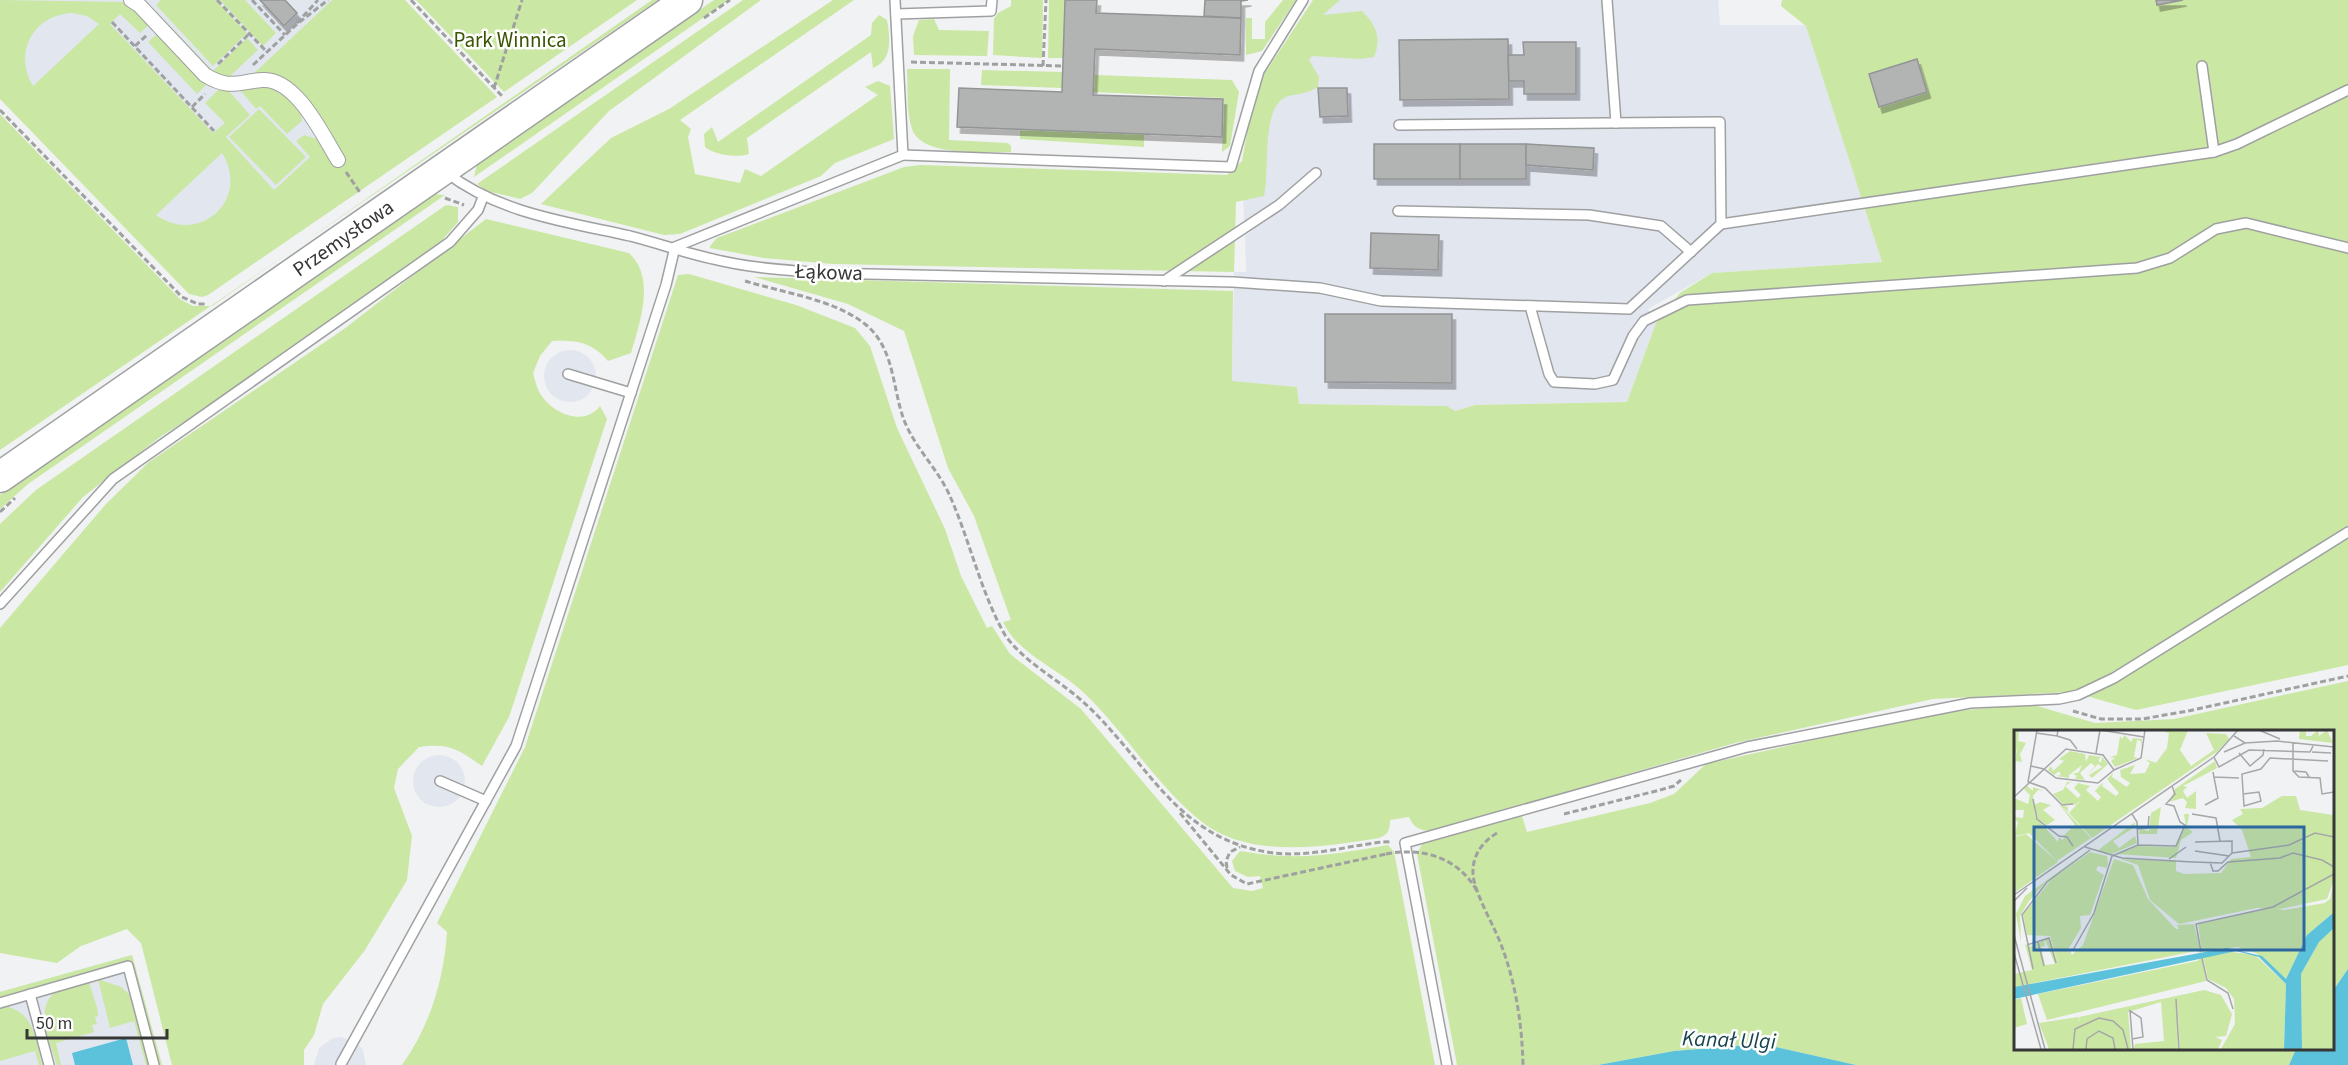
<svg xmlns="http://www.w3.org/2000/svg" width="2348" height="1065" font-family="'Source Sans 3',sans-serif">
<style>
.built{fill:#e2e7ef}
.green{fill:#cae7a4;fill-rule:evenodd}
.water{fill:#5cc2dc}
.building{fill:#b2b3b3;stroke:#939495;stroke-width:1.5;filter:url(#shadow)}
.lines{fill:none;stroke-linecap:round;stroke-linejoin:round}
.service-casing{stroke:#9fa0a1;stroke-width:12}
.pedestrian-casing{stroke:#9fa0a1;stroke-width:16}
.primary-casing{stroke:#9fa0a1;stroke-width:33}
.path{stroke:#9fa0a0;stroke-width:3;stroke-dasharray:6 3;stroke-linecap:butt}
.service{stroke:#fff;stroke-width:9}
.pedestrian{stroke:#fff;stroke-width:14}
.primary{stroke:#fff;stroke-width:30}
.path-bridge{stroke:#9fa0a0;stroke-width:3;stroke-dasharray:6 3;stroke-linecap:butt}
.labels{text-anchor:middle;stroke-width:5;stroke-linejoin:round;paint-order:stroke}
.park-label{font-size:21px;fill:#3a5403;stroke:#fff}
.street-label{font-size:21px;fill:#363737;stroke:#fff}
.water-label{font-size:22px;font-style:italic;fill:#16434f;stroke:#fff}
.inset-road{fill:none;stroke:#a6a7a8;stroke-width:1.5}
.view{fill:#2c689f;fill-opacity:0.15;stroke:#2c689f;stroke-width:3}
.inset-edge{fill:none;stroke:#363737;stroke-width:3}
</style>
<defs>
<filter id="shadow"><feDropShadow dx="3.5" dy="6" stdDeviation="0" flood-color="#0004"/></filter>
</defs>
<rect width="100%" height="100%" fill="#f1f2f3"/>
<g class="built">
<polygon points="0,0 383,0 452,80 183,267 0,76"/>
<polygon points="1318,0 1718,0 1720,25 1806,25 1882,262 1712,273 1648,309 1656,323 1627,402 1475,405 1454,411 1447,406 1299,404 1297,387 1232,382 1234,272 1246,272 1245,236 1252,231 1244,220 1242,163"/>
<circle cx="570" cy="376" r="26"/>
<circle cx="439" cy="781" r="26"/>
<polygon points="132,955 162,1065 0,1065 0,992"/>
<polygon points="341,1037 357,1043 363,1050 366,1065 314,1065 319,1048 333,1038"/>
</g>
<g class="green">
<path d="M0,0l126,2 24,22 -10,9 -20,-19 -10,10 103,109 12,-10 -20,-20 15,-15 8,2 22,25 -24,22 48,53 36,-33 -14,-16 8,-6 13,4 16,25 -32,-69 -50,-19 81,-76h73l92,97 -289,198 -6,2 -13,-3 -189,-195zM72,13l15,3 12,8 -66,62c-20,-33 0,-71 39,-73zM222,153c29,46 -22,93 -66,62z"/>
<polygon points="161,0 215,0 247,33 213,66 156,5"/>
<polygon points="220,0 245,0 276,33 263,46"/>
<polygon points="416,0 637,0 504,92"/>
<polygon points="652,0 658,0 0,450 0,114 180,299 193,306 212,306"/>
<polygon points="714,0 729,0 474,177 477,164"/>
<polygon points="743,0 761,0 609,111 532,193 520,199 487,191 477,184"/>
<polygon points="833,0 854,0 680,120 691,129 688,137 695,174 740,183 745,169 761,176 878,95 865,87 878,81 890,86 894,139 835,163 821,176 680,234 664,235 541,204 611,138 669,109"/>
<polygon points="1011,0 1043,0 1042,58 993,55 994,19 998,13 1011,6"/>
<polygon points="1049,0 1065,0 1063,58 1048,58"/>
<polygon points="1283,0 1296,0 1262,51 1246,55 1246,18 1252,18 1252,39 1265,39 1265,22"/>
<path d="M1313,0h27l-17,15 39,-4c14,14 20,27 12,46l-14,2 -48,-3 -3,4 10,17 -1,10c-14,9 -26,6 -34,11 -23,13 -14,74 -20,98l-28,6 -2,70 -401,-8 -69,-6 -54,-10v-2l7,-8 187,-71 17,-2 306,10 15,-14 13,-73z"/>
<path d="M1782,0h566v665l-212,45 -64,-18 -139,7 -198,44 -305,88c-11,-1 -16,-3 -21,-14l-19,3c0,10 -2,15 -11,18 -55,9 -130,21 -177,-16 -45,-35 -78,-92 -120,-131 -25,-23 -64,-37 -79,-69l8,-2 -37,-104 -26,-48 -44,-137 -56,-27 -94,-27 479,14 -1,90 65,6 2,17 148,2 8,5 20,-6 152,-3 29,-79 24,-30 32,-20 170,-11 -76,-236 -25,-20z"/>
<polygon points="153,8 213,71 247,38 258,50 227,79 213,74 151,10"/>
<path d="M879,15l8,5c3,18 6,40 -14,48l-2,-16 -124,86 2,16c-11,4 -35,1 -44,-7l-1,-13 8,-7 6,15 153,-107 1,-12z"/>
<polygon points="934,19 939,30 989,31 987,56 914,55 913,36 919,20"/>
<polygon points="158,33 207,84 197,94 148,42"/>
<path d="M907,69h43l-1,71 59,3 3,3v6c-26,-1 -89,6 -99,-23 -6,-18 -4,-41 -5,-60z"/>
<polygon points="982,70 1062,72 1062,88 981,85"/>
<polygon points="1094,75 1232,80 1239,92 1230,146 1222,152 1224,98 1093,92"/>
<polygon points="258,85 284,91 301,113 302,121 287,134 260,106 256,109 240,90"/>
<polygon points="259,109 306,157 276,185 229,137"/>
<polygon points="1020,130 1144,134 1144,147 1020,139"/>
<polygon points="432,194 445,195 28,484 0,509 0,495 21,479"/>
<polygon points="446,205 458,207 458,222 437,246 262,372 160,437 83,497 0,592 0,524 36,490"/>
<path d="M486,219l143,34c27,25 11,69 2,100l-23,8c-16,-19 -32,-21 -56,-20l-12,15 -7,17c2,7 4,16 8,22 13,19 43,32 59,11l7,13 -98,298 -27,49c-24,-17 -34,-23 -63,-19l-21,22 -4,19 18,48 -5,44 -42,70 -42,54 -9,31 -10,15v15h-132l-31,-122 -14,-14 -46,17 -24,17 -57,-10v-325l106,-124 43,-42 195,-133z"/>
<path d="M689,274l107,31 59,23 15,18 27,82 48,101 16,47 26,52 5,-2 18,28 71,55 152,179 19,3 11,-3 -3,-12 -12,1 -13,-6 -3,-10 8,-10c58,10 91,4 148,-6l6,7 41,213h-1033c28,-39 42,-86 45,-133l-10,-9 88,-176 153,-472z"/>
<polygon points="2348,681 2348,969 2332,992 2332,732 2015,732 2015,1048 2296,1049 2289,1065 1856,1065 1762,1044 1674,1051 1598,1065 1457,1065 1417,854 1422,844 1522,816 1527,832 1650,803 1674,794 1706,764 1934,713 2030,704 2095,723 2174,719"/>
<polygon points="132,955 162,1065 159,1065 131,961 0,999 0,992"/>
<polygon points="98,979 121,987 131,996 150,1065 146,1065 134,1021 110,1028"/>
<path d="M89,982l9,29v5l-3,1 2,7 -5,1 2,7 -38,11 5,22h-4c-6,-19 -25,-61 1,-74 9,-5 21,-6 31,-9z"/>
<path d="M9,1007c26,8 27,35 33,58h-3l-4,-14 -35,10v-53z"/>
</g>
<g class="water">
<polygon points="2348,969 2348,1065 2289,1065 2296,1049 2332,1048 2332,992"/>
<polygon points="126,1038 133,1065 75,1065 72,1053"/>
<polygon points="1762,1044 1856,1065 1598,1065 1674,1051"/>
</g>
<g class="building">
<polygon points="260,0 285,0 297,13 284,26"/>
<polygon points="1065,0 1097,0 1096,13 1241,18 1240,55 1095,49 1093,95 1223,99 1222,137 957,127 959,88 1062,92"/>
<polygon points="1205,0 1248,0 1241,1 1241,18 1204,16"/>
<polygon points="2156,0 2183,0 2157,5"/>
<polygon points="1508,39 1509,99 1400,100 1399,40"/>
<polygon points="1523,42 1576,42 1576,94 1524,94 1524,81 1509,81 1508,55 1524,55"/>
<polygon points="1917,59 1927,92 1879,107 1869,74"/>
<polygon points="1318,88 1347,88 1348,116 1320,117"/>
<rect x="1374" y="144" width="86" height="35"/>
<rect x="1460" y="144" width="66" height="35"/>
<polygon points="1526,144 1594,148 1593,170 1526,165"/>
<polygon points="1371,233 1439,235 1438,270 1370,268"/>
<polygon points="1325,314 1452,314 1452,383 1325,382"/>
</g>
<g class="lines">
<defs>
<g id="service">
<polyline points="1607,0 1616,123"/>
<polyline points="896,14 991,11 992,0"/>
<polyline points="2202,66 2214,152"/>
<polyline points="903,155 1231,167 1259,71 1303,0"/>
<path d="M447,173c52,40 120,49 183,63 28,7 55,17 83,23 36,9 72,11 109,14l411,9 87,6 61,13 248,8 92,-85 -1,-102 -321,3"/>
<polyline points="1398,211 1589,215 1661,226 1691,252"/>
<polyline points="1721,224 2214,152 2237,144 2348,90"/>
<polyline points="1164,281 1279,205 1316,173"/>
<polyline points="1530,306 1549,374 1554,382 1595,384 1613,380 1633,336 1644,321 1687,300 2137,268 2170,258 2216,229 2246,223 2348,248"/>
<polyline points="568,374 631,393"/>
<polyline points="0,604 113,479 450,242 478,210 483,197"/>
<polyline points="440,781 486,801"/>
<polyline points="30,994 49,1065"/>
<polyline points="0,1003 128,966 154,1065"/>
<polyline points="341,1064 516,746 666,285 675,247 903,155 895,0"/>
<polyline points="1447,1065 1405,843 1747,747 1970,703 2059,699 2078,695 2114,678 2348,532"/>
</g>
<path id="pedestrian" d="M131,0l8,5 66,70c25,15 31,7 57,5 34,-3 61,56 76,80"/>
<polyline id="primary" points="0,477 687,0"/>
</defs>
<use href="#service" class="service-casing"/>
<use href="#pedestrian" class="pedestrian-casing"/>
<use href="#primary" class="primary-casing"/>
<g class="path">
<polyline points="217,0 267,52"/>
<polyline points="252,0 285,35"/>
<polyline points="411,0 502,96"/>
<polyline points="704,18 730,0"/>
<polyline points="112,22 214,131"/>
<polyline points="297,23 318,0"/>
<polyline points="135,46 147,35"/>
<polyline points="911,62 1063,66"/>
<polyline points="218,64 249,34"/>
<polyline points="253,65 297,24 328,0"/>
<polyline points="1043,66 1046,0"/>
<polyline points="494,88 522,0"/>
<polyline points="192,107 205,94"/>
<polyline points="0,110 182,297 198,304 207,304"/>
<polyline points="346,172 361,194"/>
<polyline points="445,198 464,205"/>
<path d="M745,281c39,12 88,18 120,43 30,24 27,64 39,96 11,28 33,48 45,74 21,46 31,97 56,141 19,27 51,43 76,65 67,59 92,139 192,153 27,3 55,-2 82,-7 11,-1 24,-5 36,-4"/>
<polyline points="0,512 15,498"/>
<polyline points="2073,711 2101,719 2142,719 2188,711 2348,676"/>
<polyline points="1180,813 1231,875 1247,884 1386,854"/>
<polyline points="1564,814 1660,790 1674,786 1681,780"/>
<path d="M1497,833c-15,9 -25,23 -24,41 1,19 22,53 29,73 14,38 20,77 21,118"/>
<polyline points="1227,868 1226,861 1230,852 1240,847"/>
</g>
<use href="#service" class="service"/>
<use href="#pedestrian" class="pedestrian"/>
<use href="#primary" class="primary"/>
<path class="path-bridge" d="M1386,854c36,-7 72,3 91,37"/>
</g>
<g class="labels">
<g class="park-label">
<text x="510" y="47">Park Winnica</text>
</g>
<g class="street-label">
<text transform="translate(343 238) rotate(-35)" y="7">Przemysłowa</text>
<text transform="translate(829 272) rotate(2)" y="7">Łąkowa</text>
</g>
<g class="water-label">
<text transform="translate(1729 1039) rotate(2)" y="8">Kanał Ulgi</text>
</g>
</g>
<g transform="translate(2014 730)">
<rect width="320" height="320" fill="#f1f2f3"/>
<path d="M0,0h5l-1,11 8,2 -6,11 2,8 -7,-1 3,-18 -4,17zM155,0h19l-8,20 11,16 23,-16 -8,-17 20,1 3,5 -11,12 -126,87 -23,-25 12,-13 -6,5 -12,-1 -10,-10 10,-4 4,-8h4l-6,4 13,12 3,-3 -7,-7 4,-5 12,3 -4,4 12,11 3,-4 -6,-6 8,-9 -1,4 14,10 3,-3 -12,-14 6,-6 -1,4 15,10 3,-4 -9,-6 -1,-7 15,-5 -5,9 15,-1 5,-10 -5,-4 11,4 11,-15 2,-15 -4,-1zM286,0h6v6h5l7,-6 1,6 8,-6 6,13 -34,-4zM111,5l6,7 2,-4 9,1v11l-1,-9 -4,-1 -3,17 4,1 -23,9 -4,-6 4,-3 -5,-1 7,-2 3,-19 2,3zM56,21l15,3 1,8 3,-7 12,2 -3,3 3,3 1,-6 6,7 -16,14 -3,-3 13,-8 -4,-3 -10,10 7,-8 -4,-3 -11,10 5,7 -10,-1 2,-3 -4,-2 6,-2 3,-7 -13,10v3l-13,-2 5,-1 -2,-4 -5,4 -6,-5 3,-4 2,5 11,-10 -5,-2zM201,31l2,7 -34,18 4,1 -4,4 4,7 9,-7v18l-11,-1 2,-6 -4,-4 -14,4 6,-13zM13,56l6,5v-4l11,4 -6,-1 -5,6 2,20 23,26 1,-5 4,3 2,-3 8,8 -5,-8 -5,-1 12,-11 -15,-20 8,2v5l-6,-5 29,31 -34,23 -28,-28 -15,3 4,-13 -4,-6 9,1 1,-8h-10v-12l14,6 2,-9 -6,-6zM268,66h14l4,14 33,5v67l-6,17 -47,10 -23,-1 -78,16 -29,-24 -12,-35 -17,-6 55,2v10l8,3 37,-1 10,-14 20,-2 -9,-27 -10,-10 11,-6 -3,-5 22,-1zM26,72l11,3 -8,5 12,10 -8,5 -9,-6 -4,-14zM147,77l-4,27h-18l1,-5 9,2 2,-18zM170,84h5l-2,14 6,4 -12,8 -5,18 -59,-4 21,-8 37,1 11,-21zM121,92v5l-22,14 6,7 16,-12 2,7 -25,11 -15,-3zM12,104l32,28 -44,31v-56zM73,121l-43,33 -15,17 -9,15 1,26 -5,-28 9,-18zM76,122l17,4 1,7 -1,5 -9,-2 -2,4 8,5 -14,40 -10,1 1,12 -12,20 3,7 11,-10 31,-86 19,6 15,34 28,30h3l-2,-4 17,-1 7,29 -5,-2 -182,36v-13l18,-4 -7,-26 4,3 15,-7 1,6 -4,1 4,18 10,-1 -10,-24 4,-3 9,27 -8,-28 -23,-1 -4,-20 28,-35zM319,157v26l-26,22 -21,44 -30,-26 -19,-6 -35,6 -4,-29 70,-16 16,2 41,-7 5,-4zM319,199v120h-31l-1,-75 18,-32zM210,221l31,4 31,29 -2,65h-63l14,-25 -1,-25 -8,-11 -18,-9 -5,-23zM188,226l4,25 -159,39 -9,-26 159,-33zM190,260l17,5 11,19 -6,22 -11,1 7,3 -4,9h-38l-3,-50 1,50h-44l1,-5 29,-3 -3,-39 -33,10 3,37h-82l-10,-26 39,-6 2,5 -1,-5zM7,268l6,26 -13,4v-28z" fill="#cae7a4"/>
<path d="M319,183v16l-14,13 -18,32 1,75h-18l2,-65 -27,-27 -23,-6 -222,48v-12l213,-39 35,8 24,23 21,-44z" fill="#5cc2dc"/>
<path class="inset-road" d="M23,0l-9,52 17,6 17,17 11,-1M86,0l44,7M245,0l21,9M22,3l21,3 1,-6M43,6l13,4 7,9M220,6l11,7 32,-2 57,6M279,13v28l13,1 3,5M210,22l21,-9M298,22l19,1M82,23l4,-23M225,23l11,13 13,-11 1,-6M200,27l5,10 30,-17 61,2 3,-6M17,36l13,3 12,9 42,5 16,-13 27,-12 4,-28M279,41l6,6 21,1 2,16 12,-2M200,47l25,1M229,64l16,-2 2,9 -17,5 -2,-31v-1l19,-5 9,-11 58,3M0,67l52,-48 37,6 11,15M19,69l4,20 22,17 8,1 6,9M191,75l13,-7 -5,-26M178,84l24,4 4,23M123,99l11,-1 1,-12M124,115l38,1 9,-21 -5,-3 -6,-16 -8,-2 9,-10 -3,-8M71,117l37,11 71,4 29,1 10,-10v-12l-37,1M181,121l34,5M218,123l57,-8 26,-12 19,4M155,129l17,-12M196,132l3,9h5l10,-9 52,-4 13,-5 29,7 12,7M0,165l200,-138 24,-27M0,171l13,-13M0,205l31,114M24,212l6,24M13,215l22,-7 7,25M59,220l21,-37 18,-57 26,-11 -1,-23 -5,-8M187,222l-5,-28 77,-17 61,-33M0,223l27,96M188,228l5,22 21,13 5,16M19,239l-11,-54 25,-33 43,-32M162,269l3,50M115,280l12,8 2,19 -11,2M116,281l3,38M59,319l2,-20 24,-11 14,3 10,9 5,19M72,319l1,-10 12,-8 14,7 2,11"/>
<path class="view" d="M20,97h270v123h-270z"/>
<rect width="320" height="320" class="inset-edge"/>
</g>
<path d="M27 1029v9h140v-9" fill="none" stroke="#363737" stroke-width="3"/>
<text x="36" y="1029" font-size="18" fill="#363737" stroke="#ffffff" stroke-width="4.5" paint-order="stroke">50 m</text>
</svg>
